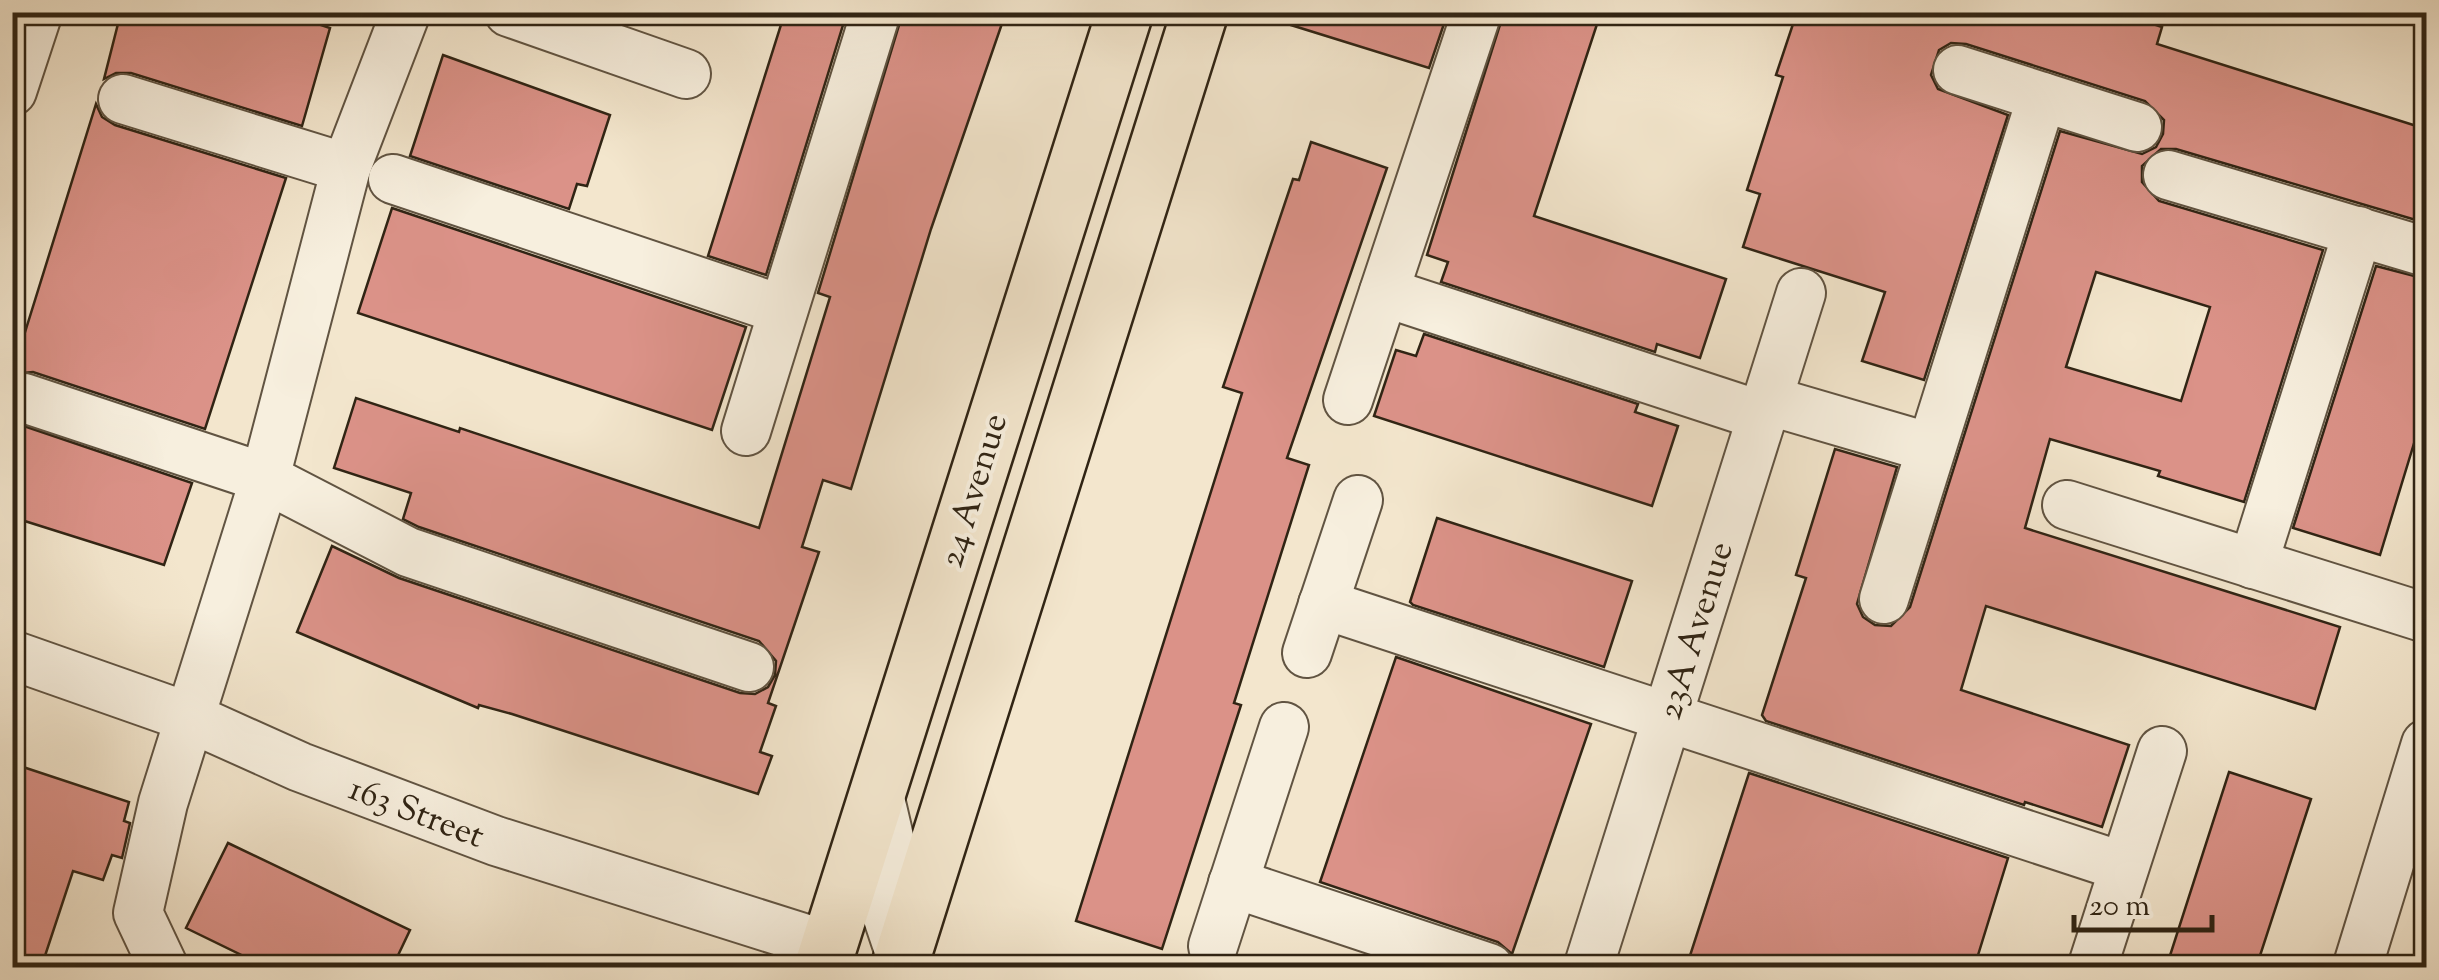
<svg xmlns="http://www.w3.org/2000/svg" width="2439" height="980" font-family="'Sorts Mill Goudy',serif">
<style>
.building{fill:#db9288;stroke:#302414;stroke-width:2.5;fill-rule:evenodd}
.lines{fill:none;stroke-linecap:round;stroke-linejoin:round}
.minor-casing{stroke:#615442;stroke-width:52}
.major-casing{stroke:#302414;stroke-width:60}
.minor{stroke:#f7efde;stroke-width:48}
.major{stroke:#f3e6cd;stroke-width:55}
.labels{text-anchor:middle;stroke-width:8;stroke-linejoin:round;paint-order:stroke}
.street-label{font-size:35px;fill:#302414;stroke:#f7efde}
</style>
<rect width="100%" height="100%" fill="#f3e6cd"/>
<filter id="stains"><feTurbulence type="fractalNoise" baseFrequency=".002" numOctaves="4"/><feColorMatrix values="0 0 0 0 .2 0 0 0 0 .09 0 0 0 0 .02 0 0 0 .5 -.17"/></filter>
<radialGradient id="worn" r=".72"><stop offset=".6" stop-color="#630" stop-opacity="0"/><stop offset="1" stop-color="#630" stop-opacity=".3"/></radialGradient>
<g class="building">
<polygon points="121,12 312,12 309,21 330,28 302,126 131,73 116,73 104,79"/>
<polygon points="785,12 847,12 766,275 708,256"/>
<polygon points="903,12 1006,12 931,229 851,489 823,480 802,547 819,552 768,703 776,706 760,752 772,756 758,794 512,714 479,705 478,708 297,632 332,546 399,578 740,693 755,694 768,687 775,675 776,661 759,641 419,527 403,519 411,493 334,468 356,398 459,432 460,428 759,528 830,297 818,293"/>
<polygon points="1279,12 1448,12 1429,68 1278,21"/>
<polygon points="1504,12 1601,12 1534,216 1726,279 1700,358 1657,344 1655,352 1441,282 1448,262 1427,255"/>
<path d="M1797,12h321l44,15 -5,17 269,85v94l-250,-74h-15l-19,17v16l17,19 164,49 -79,252 -86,-26 2,-5 -110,-32 -25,89 315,99 -25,82 -329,-103 -25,84 168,55 -27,82 -77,-25 -1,3 -258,-84 -4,-6 44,-137 -10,-3 39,-126 62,18 -40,137 6,13 12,8 16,1 19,-19 150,-476 82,23 14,-7 7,-13 1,-14 -19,-19 -179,-57 -15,-1 -12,7 -8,25 7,14 70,26 -84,265 -62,-19 23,-69 -142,-45 17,-53 -13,-4 36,-113 -7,-2zM2096,272l114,35 -29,94 -115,-34z"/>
<polygon points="443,55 610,115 587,186 577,184 569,209 410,156"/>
<polygon points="96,104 102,117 115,125 286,178 205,429 33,372 12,374"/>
<polygon points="1311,142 1387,168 1287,458 1309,465 1234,703 1241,705 1162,949 1076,921 1242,393 1223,387 1293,179 1299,180"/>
<polygon points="392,208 746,327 712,430 358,313"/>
<polygon points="2376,266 2426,279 2426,404 2380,555 2293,528"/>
<polygon points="1424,334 1638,404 1635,412 1678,426 1652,506 1374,416 1396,350 1416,356"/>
<polygon points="12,422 192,483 164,565 12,517"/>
<polygon points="1437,518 1632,581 1604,667 1413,605 1410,602"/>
<polygon points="1396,657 1591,724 1512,954 1498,942 1320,882"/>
<polygon points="20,766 129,802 124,821 130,823 122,858 112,855 103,880 73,871 41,968 12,968 12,791"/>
<polygon points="2229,772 2311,799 2256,968 2166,968"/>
<polygon points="1749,773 2008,858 1974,968 1686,968"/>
<polygon points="228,843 410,930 392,968 268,968 186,928"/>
</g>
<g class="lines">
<defs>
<g id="minor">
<polyline points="509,12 686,74"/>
<polyline points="1958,70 2137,127"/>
<polyline points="12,91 38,12"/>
<polyline points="123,99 346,168"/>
<polyline points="2168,175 2426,252"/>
<polyline points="393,179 783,310"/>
<polyline points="1384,292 1762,416"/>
<polyline points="24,398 265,478 408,552 749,667"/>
<polyline points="1348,400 1477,12"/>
<polyline points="1767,400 1931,448"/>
<polyline points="746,431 876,12"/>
<polyline points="2067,505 2426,618"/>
<polyline points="2253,564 2358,231"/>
<polyline points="1884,599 2042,97"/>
<polyline points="1323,604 2124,867"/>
<polyline points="1307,653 1358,500"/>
<polyline points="12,655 191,718 300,767 496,841 828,946"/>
<polyline points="878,790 894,859 881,897 905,968"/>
<polyline points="1233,883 1489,968"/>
<polyline points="1213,946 1284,727"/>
<polyline points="164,968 138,913 163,803 265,478 346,168 406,12"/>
<polyline points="1588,968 1801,293"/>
<polyline points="2092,968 2162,751"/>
<polyline points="2357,968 2426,744"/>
</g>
<g id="major">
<polyline points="822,968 1125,12"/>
<polyline points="899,968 1200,12"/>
</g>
</defs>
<use href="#minor" class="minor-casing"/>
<use href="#major" class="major-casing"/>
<use href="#minor" class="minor"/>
<use href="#major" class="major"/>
</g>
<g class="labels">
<g class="street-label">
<text transform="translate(972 490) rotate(-73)" y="12">24 Avenue</text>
<text transform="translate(1694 630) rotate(-73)" y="12">23A Avenue</text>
<text transform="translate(417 811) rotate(21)" y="12">163 Street</text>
</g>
</g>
<rect width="2439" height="980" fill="none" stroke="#f3e6cd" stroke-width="50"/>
<rect x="15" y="15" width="2409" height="950" fill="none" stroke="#302414" stroke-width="5"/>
<rect x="25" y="25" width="2389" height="930" fill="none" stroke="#302414" stroke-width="2.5"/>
<path d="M2074 915v15h138v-15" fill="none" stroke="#302414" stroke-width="5"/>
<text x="2089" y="915" font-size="30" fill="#302414" stroke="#f7efde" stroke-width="8" paint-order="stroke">20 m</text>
<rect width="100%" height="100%" filter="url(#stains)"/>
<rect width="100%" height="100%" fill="url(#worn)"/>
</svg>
